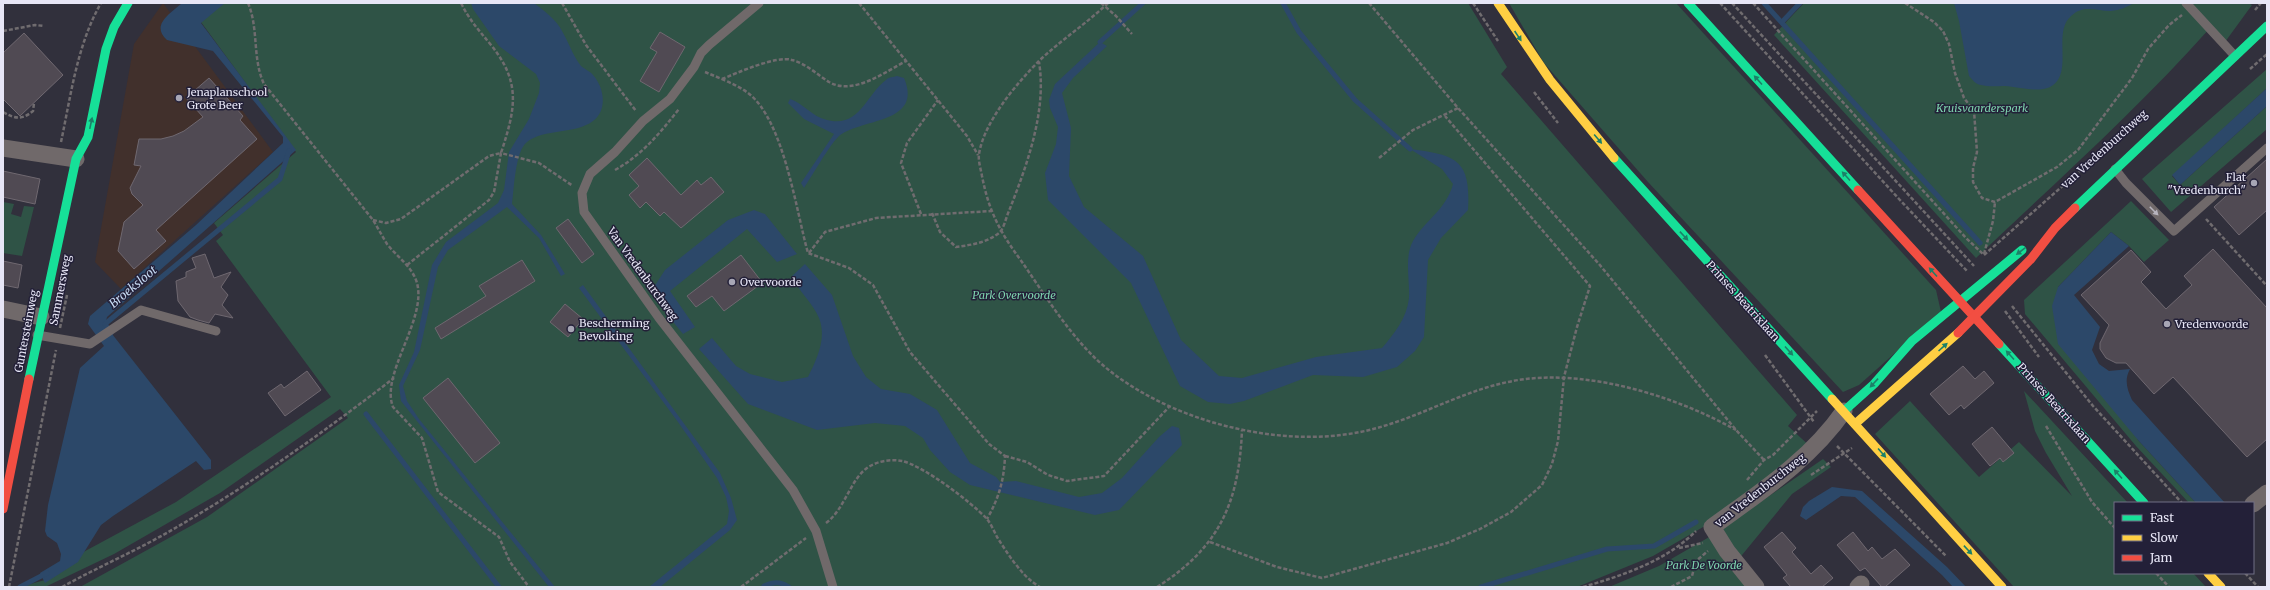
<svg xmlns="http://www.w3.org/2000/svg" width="2270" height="590" font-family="Merriweather,serif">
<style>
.education{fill:#41302c}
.green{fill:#2f5346}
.water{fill:#2c4869}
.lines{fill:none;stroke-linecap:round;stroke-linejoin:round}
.stream{stroke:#2c4869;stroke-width:5}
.building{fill:#504a53;stroke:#6f6870}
.path{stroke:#706c6f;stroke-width:2.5;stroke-dasharray:4 2;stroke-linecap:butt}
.lane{stroke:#70696a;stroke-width:9}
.street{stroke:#70696a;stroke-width:17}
.fast{stroke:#16e098;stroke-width:9}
.slow{stroke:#ffcf43;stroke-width:9}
.jam{stroke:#f24e42;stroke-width:9}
.oneway{fill:#1c8068}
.oneway2{fill:#b7b4be}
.poi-dot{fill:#a7a6b5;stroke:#232038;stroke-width:1.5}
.labels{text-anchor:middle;stroke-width:3;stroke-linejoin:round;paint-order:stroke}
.poi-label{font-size:11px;fill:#e7e6f6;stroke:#232038;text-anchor:start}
.park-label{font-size:11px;font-style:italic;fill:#7ed4ae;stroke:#232038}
.street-label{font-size:11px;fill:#e7e6f6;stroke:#232038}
.water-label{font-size:12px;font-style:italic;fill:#c6daf3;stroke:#232038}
</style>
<rect width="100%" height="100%" fill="#31303c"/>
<polygon class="education" points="163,3 273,152 121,289 95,262 134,44"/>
<g class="green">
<polygon points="224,3 1468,3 1507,67 1501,74 1797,415 1788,426 1814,450 1710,523 1653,556 1577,587 80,587 207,517 348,418 340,409 220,493 114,554 45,587 23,586 45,580 76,556 176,502 331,397 216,241 223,235 214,223 296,152 201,22"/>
<polygon points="1509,3 1676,3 1936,290 1941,312 1859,385 1843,392 1648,182 1544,63"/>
<path d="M1804,3h444l4,2 -27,37 -15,-14c-73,82 -155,155 -234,230l-202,-223z"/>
<polygon points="2267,69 2267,88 2172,176 2180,185 2267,106 2267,129 2171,212 2142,179"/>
<polygon points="2131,201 2169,240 2144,262 2129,246 2111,232 2058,287 2138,440 2196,503 2189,503 2136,446 2025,314 2024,300"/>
<polygon points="3,202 14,204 11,214 21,217 24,206 34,207 22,256 3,253"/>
<polygon points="2024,391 2128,503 2115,503 2115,573 2193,573 2206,587 2014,587 1875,434 1910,401 1979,477 2019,442 2072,496 2046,453 2035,431"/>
<polygon points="1823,459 1831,467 1792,494 1733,566 1751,587 1609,587 1659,566 1711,536"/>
</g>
<g class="water">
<path d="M182,3h43l-24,20 95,127 -189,167 -2,8 106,135v9l-7,1 -8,-9 -83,55 -12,9 -23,37 -33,21 -5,-10 20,-12 1,-7 -4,-11 -10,-7 -2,-5 3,-26 32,-137 24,-22 -16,-22 2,-8 106,-91 87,-82v-6l-70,-86 -46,-11c-17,-15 4,-27 15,-37z"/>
<path d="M471,3h63c9,7 23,17 28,28 6,10 11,25 19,35 3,3 9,5 12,9 11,12 15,35 0,46 -19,14 -48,7 -66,21 -12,9 -13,48 -15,62l29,31 24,39 -4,2 -22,-38 -32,-31 -59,43 -10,17 -18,83 -17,36 4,15 12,18 136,168h-6l-148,-186 -2,-16 15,-33 18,-87 14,-23 52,-39 6,-13 5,-38 20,-33 10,-26 1,-10 -4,-9 -37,-28 -26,-37z"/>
<path d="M1954,3h180c-7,4 -14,7 -23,8 -15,0 -27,-7 -40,5 -16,14 -3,44 -12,62 -9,19 -38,9 -54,8 -7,0 -17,1 -24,-1 -6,-1 -8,-5 -12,-9l-10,-55z"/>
<path d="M1100,42l7,4 -34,32 -11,15 9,35 -2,48 15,31 59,49 38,84 38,36 23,2 74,-21 66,-9c12,-14 25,-30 27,-50 1,-18 -5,-41 4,-57 13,-22 33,-31 40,-57l-11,-15 -32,-20c46,6 61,10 58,61l-27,28 -13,22 -4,77 -9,14 -18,16 -34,10 -50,-2 -69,26 -14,3 -22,-2 -28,-16 -49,-103 -83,-83 -3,-27 11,-29 2,-17 -8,-19 -1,-8 6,-16z"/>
<path d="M897,76l7,2c20,47 -46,40 -66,59 -9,9 -26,39 -34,51l-3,-5 33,-49 -30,-15 -16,-16 2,-4c12,3 22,18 37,21 33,8 38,-24 59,-40 2,-3 8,-3 11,-4z"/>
<polygon points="2267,88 2267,106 2180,185 2172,175"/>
<polygon points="754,210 765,214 797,254 777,262 747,229 670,291 695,327 683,334 653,297 654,287 665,270 728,220"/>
<path d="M2111,232l18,14 -55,49 26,32 -8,23 7,14 10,7 21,-2c-6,11 -3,20 2,31l93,103h-29l-58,-63 -80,-96 -6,-38 6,-19z"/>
<path d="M805,264l27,31 21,61 13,21 15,12 29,5 27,16 33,53 26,14 4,5 16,-1 63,16 23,-4 20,-15 37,-41 13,-11 7,2 3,17 -63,65 -24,5 -125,-30 -20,-13 -20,-22 -7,-12 -18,-12 -30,-3 -58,7 -69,-26 -49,-55 13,-11 24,28 14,8 32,8 26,-5c9,-18 19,-39 11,-59 -6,-15 -21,-27 -27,-42z"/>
<polygon points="583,285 720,473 731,498 737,520 730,530 660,587 649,587 727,524 729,511 726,497 717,478 678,422 579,288"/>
<polygon points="1832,487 1862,491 1947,567 1966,587 1953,587 1942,575 1855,497 1841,496 1806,520 1800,516 1803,507 1809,501"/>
</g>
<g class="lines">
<g class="stream">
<polyline points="1283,3 1299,32 1355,100 1410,149"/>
<polyline points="1764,3 1980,243"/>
<polyline points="1782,22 1800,3"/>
<polyline points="1100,42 1143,3"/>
<polyline points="111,333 105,324 280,179 289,151"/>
<polyline points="366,414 499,587"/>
<path d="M764,586c9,-4 16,-5 25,1"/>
<polyline points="20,587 47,573"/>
<polyline points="1481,587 1607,549 1654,546 1696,522"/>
</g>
</g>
<g class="building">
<polygon points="660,32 685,47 659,92 640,81 657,52 650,48"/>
<polygon points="24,33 63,75 20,116 3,99 3,53"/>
<polygon points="209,78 243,116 240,120 257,139 156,230 166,241 134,269 118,251 124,222 143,205 132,194 130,188 141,166 134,165 139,139 161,139 173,136 184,131 203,117 186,98"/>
<polygon points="647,158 681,195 697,180 701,185 711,177 724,192 681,228 664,212 660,216 646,202 640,208 629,195 639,186 629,175"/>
<polygon points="2267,159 2267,210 2239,235 2214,207"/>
<polygon points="3,171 40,179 35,204 3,197"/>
<polygon points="568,219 594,254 582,263 556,228"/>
<polygon points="2213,249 2267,308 2267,439 2247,457 2173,377 2154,394 2126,363 2116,363 2106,358 2100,349 2100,343 2109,325 2081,295 2131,250 2151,272 2141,282 2166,309 2192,285 2184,276"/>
<polygon points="205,254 214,278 231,272 221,287 228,295 222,305 233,318 215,314 209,323 198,320 190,317 178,301 176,281 186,277 186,272 196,268 192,258"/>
<polygon points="741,255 761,281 758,286 724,311 712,296 696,307 687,296"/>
<polygon points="522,260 535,281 441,339 435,328 486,296 479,286"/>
<polygon points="3,261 22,265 18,288 3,285"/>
<polygon points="565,304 583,319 568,337 550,322"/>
<polygon points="1963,366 1975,379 1984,371 1994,383 1964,409 1961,405 1949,415 1930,394"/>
<polygon points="307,371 321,390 285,416 268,393 281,384 284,388"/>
<polygon points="448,378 500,443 475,463 423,398"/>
<polygon points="1992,427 2014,453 2003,462 2000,458 1990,466 1972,444"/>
<polygon points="1782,532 1796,548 1792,552 1811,574 1821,565 1833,578 1822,587 1791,587 1783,578 1787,575 1764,547"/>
<polygon points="1853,532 1868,551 1872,547 1882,559 1895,549 1910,565 1885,587 1882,587 1865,568 1860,571 1837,545"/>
</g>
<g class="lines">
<g class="path">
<path d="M248,3c11,26 4,55 16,81l109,136c5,8 9,16 14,24 10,13 25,22 30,39 10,37 -37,91 -24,124l29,31 16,54 61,45 11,25 19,25"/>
<polyline points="562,3 586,45 636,111"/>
<polyline points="859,3 967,136 978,155"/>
<polyline points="1101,3 1116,16 1132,34"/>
<path d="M1108,3c-22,21 -47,37 -69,58 -23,23 -55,61 -60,93 -1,7 2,16 3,22 7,36 18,56 40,86 25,36 53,82 88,109 69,54 182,81 267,57 51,-14 96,-43 149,-49 68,-8 151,18 210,51"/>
<polyline points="1369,3 1458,108 1599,264 1736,430 1764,460"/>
<polyline points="1473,3 1498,41"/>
<polyline points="1720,3 1899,199 1967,271"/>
<polyline points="1732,3 1974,266"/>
<polyline points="1753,3 1966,238 1984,255"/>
<polyline points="1905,3 1934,22 1943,31 1949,44 1955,73 1964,98 1974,111 1977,152 1973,168 1973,182 1982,198 1995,202 2057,167 2078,150 2132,78 2148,49 2169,25 2182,15"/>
<polyline points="2255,10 2261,3"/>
<polyline points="3,31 35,25 44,26"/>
<polyline points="2250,69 2267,54"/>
<path d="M705,72c14,6 31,12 43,21 36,27 48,118 60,160l41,15 24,17 37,67 79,92 16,12c-1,24 -6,42 -18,63"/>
<path d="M722,79c15,-6 55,-24 70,-19 13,3 26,15 37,22 24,14 56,-10 77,-21"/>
<polyline points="1534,92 1558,123"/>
<path d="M3,112c12,7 19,8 30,-1l1,-8"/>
<path d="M61,142c10,-47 16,-97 40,-139"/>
<polyline points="1379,158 1413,130 1458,108"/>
<path d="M615,170c27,-15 45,-37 64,-61"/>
<path d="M932,213l8,19 16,15c15,-2 30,-4 43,-14 5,-4 7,-16 10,-22 18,-46 38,-100 30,-149"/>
<polyline points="921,214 901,163 907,143 938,100"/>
<polyline points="2206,219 2267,286"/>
<path d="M373,220l13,3 15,-4 88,-63 12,-3c14,-43 21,-70 -10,-108 -13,-16 -21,-24 -30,-42"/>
<polyline points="809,253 825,232 876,218 991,211"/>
<polyline points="1984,254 1993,221 1995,202"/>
<polyline points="1984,255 2123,133"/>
<polyline points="407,265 489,200 494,192 501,153 539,163 573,186"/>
<polyline points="2012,306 2093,406 2182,503"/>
<polyline points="2005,311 2039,357"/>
<polyline points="60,328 67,295"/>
<polyline points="1765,355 1814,422"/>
<polyline points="2046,426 2092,502 2115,528"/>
<polyline points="1837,446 1946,556"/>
<polyline points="1005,456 1027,462 1048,475 1067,481 1104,476 1169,407"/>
<polyline points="1811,475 1852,448"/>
<polyline points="1747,480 1764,460 1773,455 1817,411"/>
<path d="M826,523c19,-14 24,-43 41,-55 10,-7 23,-9 35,-7 22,5 69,41 85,58 4,5 7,12 10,18 11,17 25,40 43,50"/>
<polyline points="1210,542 1277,567 1322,578 1447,543 1480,529 1511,512 1542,485 1552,464 1558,441 1564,377 1577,327 1590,286 1445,116"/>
<polyline points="1679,548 1703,543"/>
<polyline points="2156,573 2169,587"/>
<polyline points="2245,573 2258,587"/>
<polyline points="9,587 56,350"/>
<path d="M62,587c38,-21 78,-38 115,-60 76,-44 148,-96 217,-149"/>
<polyline points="741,587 806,538"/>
<path d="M1157,587c63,-40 82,-85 85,-157"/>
<path d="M1583,587c41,-12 83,-26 113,-56"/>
<polyline points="1671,587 1692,576 1696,561 1708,551"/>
</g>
<g class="lane">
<polyline points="759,3 709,45 701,53 694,67 670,99 643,121 615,152 590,174 582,193 584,212 659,318 793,490 816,531 833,587"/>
<polyline points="2186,3 2235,56"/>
<polyline points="2115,169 2126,183 2174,231 2267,148"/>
<polyline points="37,335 90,344 141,310 216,331"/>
</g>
<g class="street">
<polyline points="3,148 76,159"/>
<polyline points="3,309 41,317"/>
<polyline points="2253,504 2267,493"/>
<path d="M1756,587l-29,-36 -15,-24c48,-35 97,-66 132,-116"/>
<polyline points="1858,587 1861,584"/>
</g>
<g class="fast">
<polyline points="1688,3 1858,190"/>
<polyline points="1614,158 1832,399"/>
<polyline points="2075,208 2267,26"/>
<polyline points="1999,344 2144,503"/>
<polyline points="29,379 76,159 88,137 106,49 114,27 128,3"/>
<polyline points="1844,411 1874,384 1912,341 2022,250"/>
</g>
<g class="slow">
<polyline points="1498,3 1550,80 1614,158"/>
<polyline points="1832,399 2002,587"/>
<polyline points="1855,424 1958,333"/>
<polyline points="2208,573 2221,587"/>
</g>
<g class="jam">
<polyline points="1858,190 1999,344"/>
<polyline points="1958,333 2031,259 2055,228 2075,208"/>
<polyline points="3,509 29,379"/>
</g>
</g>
<defs><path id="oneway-solid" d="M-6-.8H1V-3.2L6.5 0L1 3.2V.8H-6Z"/></defs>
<g class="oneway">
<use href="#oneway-solid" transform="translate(1518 36) rotate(56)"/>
<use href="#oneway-solid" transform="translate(1758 80) rotate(-132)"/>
<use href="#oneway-solid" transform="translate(91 123) rotate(-78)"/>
<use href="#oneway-solid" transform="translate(1598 139) rotate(50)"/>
<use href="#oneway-solid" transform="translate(1846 176) rotate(-132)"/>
<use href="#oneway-solid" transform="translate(1684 236) rotate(47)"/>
<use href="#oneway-solid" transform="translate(2021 251) rotate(143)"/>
<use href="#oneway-solid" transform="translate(1933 272) rotate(-132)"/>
<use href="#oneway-solid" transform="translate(1943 347) rotate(-42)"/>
<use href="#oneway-solid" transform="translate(1789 351) rotate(48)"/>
<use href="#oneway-solid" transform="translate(2010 355) rotate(-132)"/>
<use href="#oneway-solid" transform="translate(1874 383) rotate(133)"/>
<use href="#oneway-solid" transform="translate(1882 453) rotate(49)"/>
<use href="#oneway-solid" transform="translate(2118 474) rotate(-132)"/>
<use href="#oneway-solid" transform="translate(1968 550) rotate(47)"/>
</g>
<use class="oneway2" href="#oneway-solid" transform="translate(2154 211) rotate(45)"/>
<g class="poi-dot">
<circle cx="179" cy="98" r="4"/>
<circle cx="2254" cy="183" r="4"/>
<circle cx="732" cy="282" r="4"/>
<circle cx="2167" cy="324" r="4"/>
<circle cx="571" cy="329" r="4"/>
</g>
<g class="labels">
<g class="poi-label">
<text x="187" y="96">Jenaplanschool<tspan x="187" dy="13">Grote Beer</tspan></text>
<text x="2246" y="181" text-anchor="end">Flat<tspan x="2246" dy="13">"Vredenburch"</tspan></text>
<text x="740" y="286">Overvoorde</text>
<text x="579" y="327">Bescherming<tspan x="579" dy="13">Bevolking</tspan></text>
<text x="2175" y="328">Vredenvoorde</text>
</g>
<g class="park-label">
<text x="1982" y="112">Kruisvaarderspark</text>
<text x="1014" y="299">Park Overvoorde</text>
<text x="1704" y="569">Park De Voorde</text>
</g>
<g class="street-label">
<text transform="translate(2104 149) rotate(-42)" y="4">van Vredenburchweg</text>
<text transform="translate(643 274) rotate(54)" y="4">Van Vredenburchweg</text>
<text transform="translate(60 290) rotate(-79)" y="4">Sammersweg</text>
<text transform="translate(1743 301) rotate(48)" y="4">Prinses Beatrixlaan</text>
<text transform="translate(26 331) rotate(-79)" y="4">Guntersteinweg</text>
<text transform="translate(2054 403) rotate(48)" y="4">Prinses Beatrixlaan</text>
<text transform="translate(1760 490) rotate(-38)" y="4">van Vredenburchweg</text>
</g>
<g class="water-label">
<text transform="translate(133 287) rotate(-40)" y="4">Broeksloot</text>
</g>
</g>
<rect width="2270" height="590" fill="none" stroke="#e7e6f6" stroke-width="8"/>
<rect x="2114" y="502" width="140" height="72" fill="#232038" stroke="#716f84"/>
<rect x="2122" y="515" width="20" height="6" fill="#16e098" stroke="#716f84"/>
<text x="2150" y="522" font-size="12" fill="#e7e6f6">Fast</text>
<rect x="2122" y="535" width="20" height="6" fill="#ffcf43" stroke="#716f84"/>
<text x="2150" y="542" font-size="12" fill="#e7e6f6">Slow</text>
<rect x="2122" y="555" width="20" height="6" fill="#f24e42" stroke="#716f84"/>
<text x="2150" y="562" font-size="12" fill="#e7e6f6">Jam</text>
</svg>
